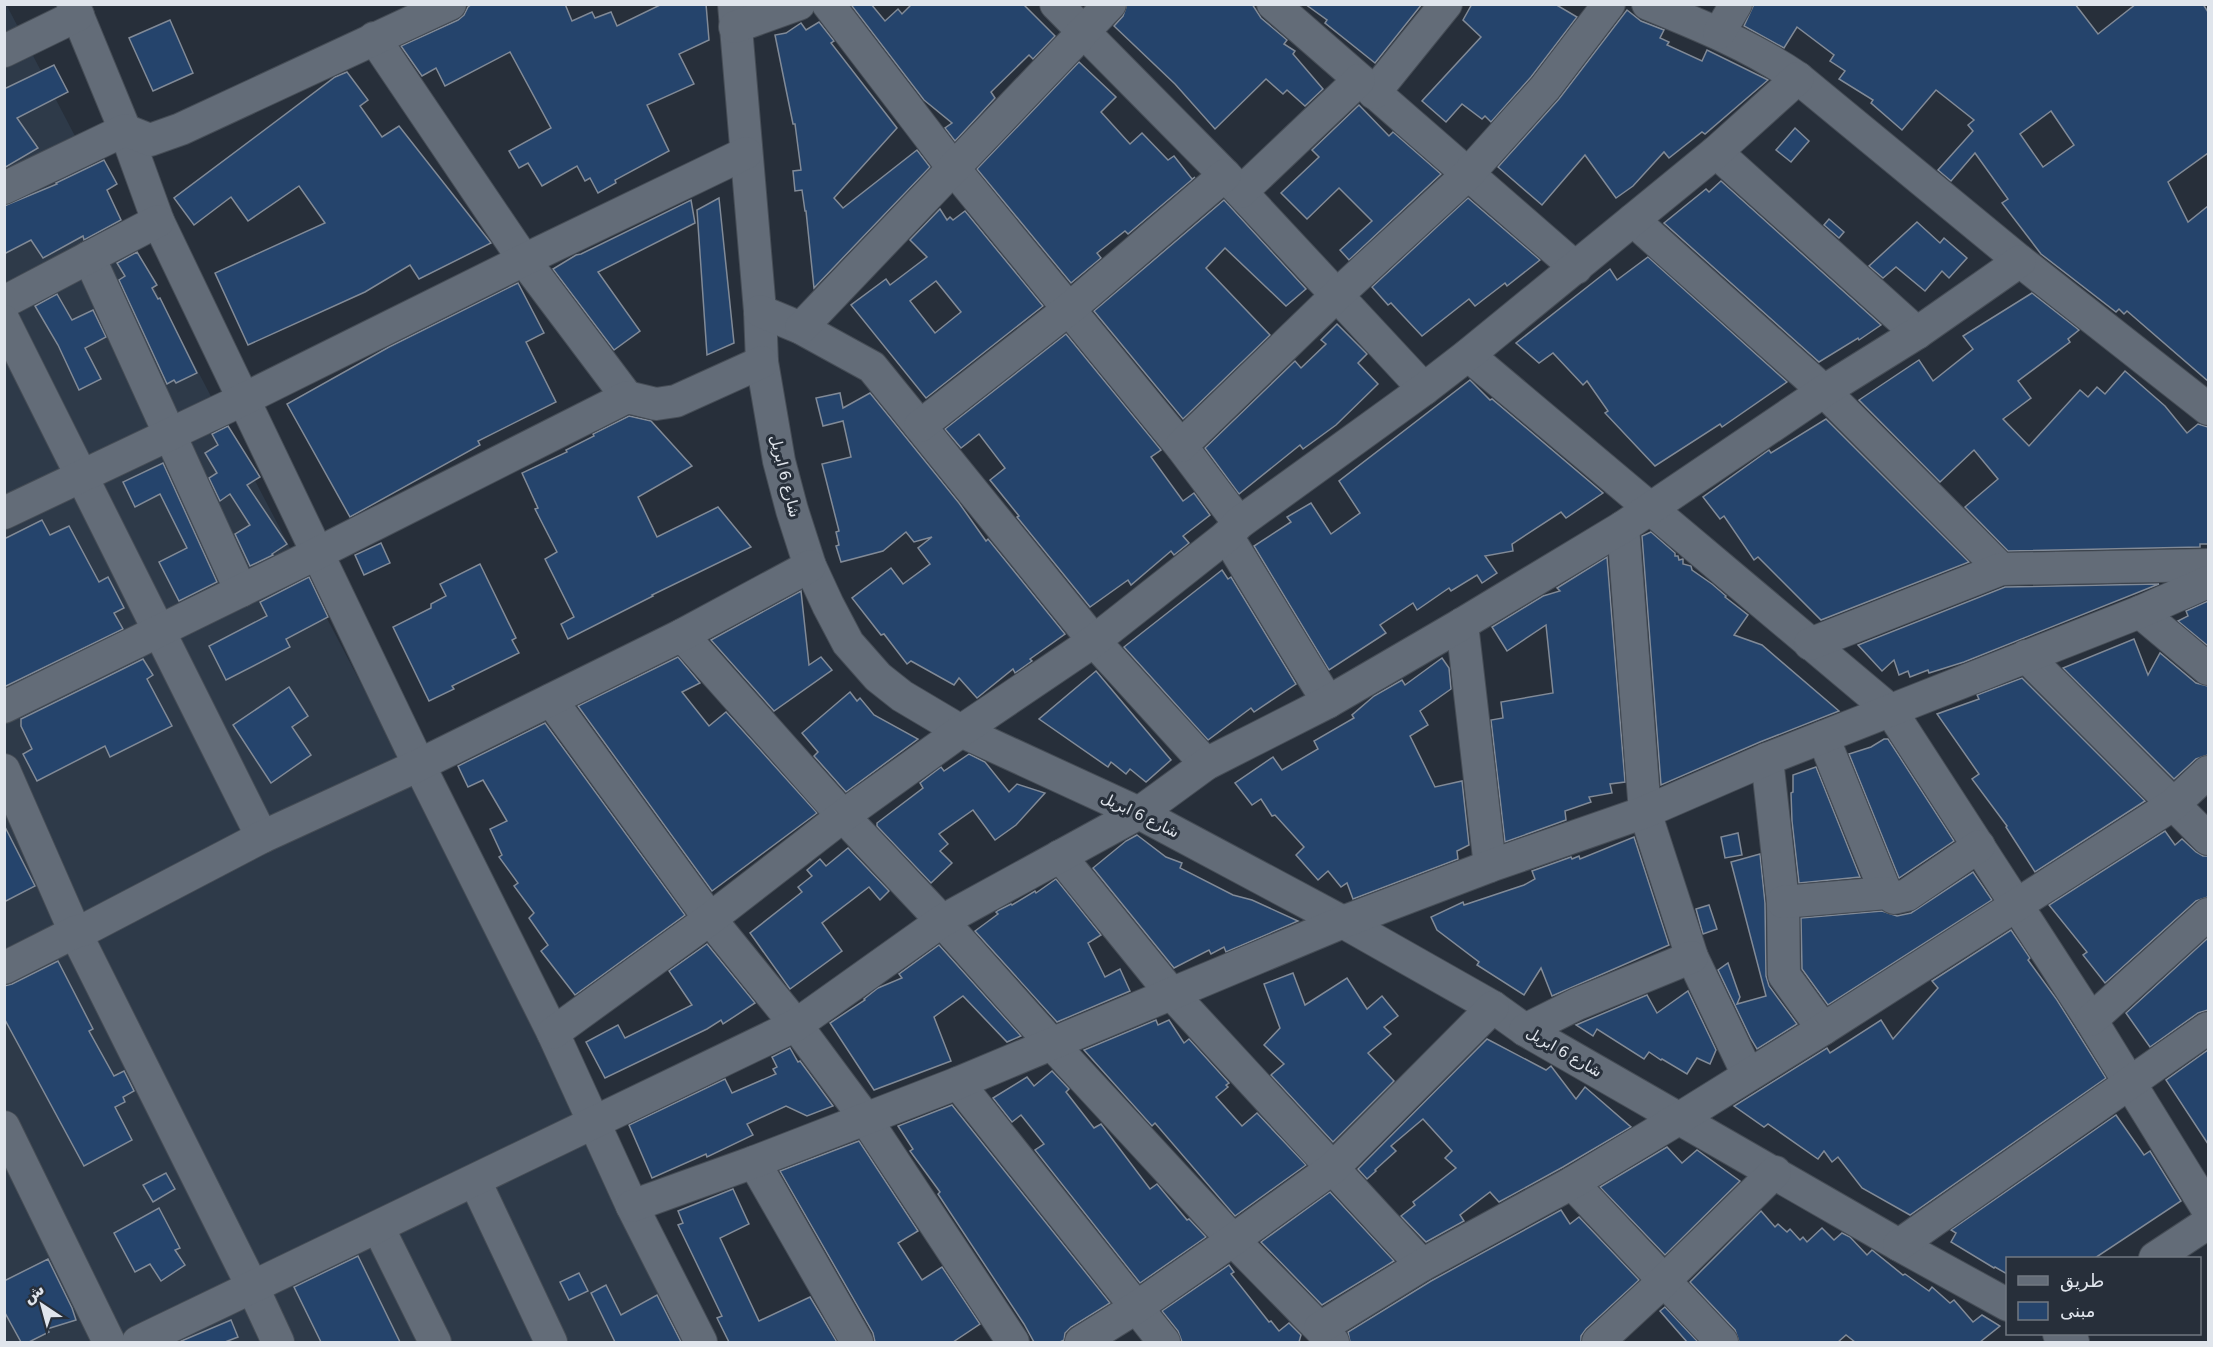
<svg xmlns="http://www.w3.org/2000/svg" width="2213" height="1347" font-family="'DejaVu Sans',Vazirmatn,sans-serif">
<style>
.built{fill:#2e3a49}
.building{fill:#25446c;stroke:#818a97;stroke-width:1.5;fill-rule:evenodd}
.lines{fill:none;stroke-linecap:round;stroke-linejoin:round}
.minor-casing{stroke:#464d56;stroke-width:34}
.minor{stroke:#636c78;stroke-width:32}
.labels{text-anchor:middle;stroke-width:6;stroke-linejoin:round;paint-order:stroke}
.street-label{font-size:15px;fill:#e0e5ec;stroke:#272f3a}
</style>
<rect width="100%" height="100%" fill="#272f3a"/>
<polygon class="built" points="6,4 705,1342 5,1342 4,5"/>
<g class="building">
<polygon points="472,4 565,4 572,21 592,12 595,18 611,12 617,26 662,4 706,4 709,40 679,54 694,84 647,105 669,151 615,180 616,183 598,193 590,178 585,181 577,166 542,186 528,163 519,168 509,151 551,128 510,52 445,86 436,68 422,76 401,46 458,20 464,15 468,7"/>
<polygon points="853,4 871,4 885,21 898,9 902,14 912,4 1023,4 1055,36 1033,59 1029,55 991,92 995,98 955,141 945,128 952,123 924,100 852,6"/>
<polygon points="1127,4 1252,4 1261,18 1287,40 1284,44 1295,51 1293,54 1323,89 1305,106 1287,90 1283,94 1266,79 1215,129 1175,84 1114,26 1123,16"/>
<polygon points="1305,4 1422,4 1375,63 1325,23 1327,20"/>
<polygon points="1472,4 1555,4 1577,17 1531,77 1491,122 1485,116 1482,119 1462,104 1446,122 1422,101 1481,37 1463,20"/>
<path d="M1754,4h321l23,30 38,-30h67l5,8v141l-40,29 20,40 20,-16v175l-81,-70 -3,3 -5,-5 -3,3 -75,-58 -39,-51 6,-4 -33,-46 -24,28 -13,-11 35,-39 -5,-6 6,-5 -38,-30 -34,40 -31,-27 2,-3 -34,-21 6,-8 -15,-10 4,-6 -37,-28 -13,21 -40,-22zM2051,111l23,34 -31,22 -23,-33z"/>
<polygon points="1627,10 1641,21 1664,30 1660,38 1669,42 1667,45 1702,61 1707,50 1768,80 1705,134 1702,132 1669,158 1664,152 1633,186 1616,198 1585,155 1542,205 1498,167 1559,99"/>
<polygon points="170,20 193,73 153,91 129,38"/>
<polygon points="819,22 834,41 831,43 897,128 834,198 843,208 917,150 930,167 814,288 806,211 805,211 802,190 795,191 793,171 801,170 795,124 793,124 775,35 786,33 801,23 806,30"/>
<polygon points="1079,62 1116,97 1101,112 1130,144 1142,133 1168,160 1174,156 1192,179 1195,177 1128,234 1125,231 1097,253 1101,258 1071,283 977,169"/>
<polygon points="54,65 68,92 17,118 38,148 4,168 4,89"/>
<polygon points="347,72 368,100 360,106 382,137 399,126 491,243 419,279 410,265 365,292 248,345 215,273 325,223 299,186 248,221 231,197 194,225 174,198 335,77"/>
<polygon points="1359,105 1389,136 1393,132 1441,174 1349,260 1340,250 1372,221 1339,188 1307,219 1281,193 1319,157 1312,150"/>
<polygon points="1795,128 1809,141 1791,162 1776,150"/>
<polygon points="104,160 117,184 107,190 121,220 84,240 83,236 43,258 31,240 4,254 4,206 57,184 56,183"/>
<polygon points="1721,181 1881,325 1859,340 1858,338 1819,362 1664,223 1706,189 1709,192"/>
<polygon points="719,198 734,343 707,355 697,210"/>
<polygon points="1468,198 1540,260 1507,286 1505,283 1475,306 1469,299 1422,336 1391,303 1388,305 1372,287"/>
<polygon points="691,200 695,223 598,272 640,331 614,350 553,269 576,255 581,254"/>
<polygon points="1224,200 1306,289 1286,306 1225,248 1206,268 1270,335 1183,419 1094,311"/>
<path d="M940,209l7,11 3,-3 3,3 12,-9 78,95 -117,92 -75,-93 35,-26 4,6 37,-28 -17,-17zM936,281l25,31 -26,21 -25,-32z"/>
<polygon points="1829,219 1844,232 1839,238 1824,225"/>
<polygon points="1917,222 1940,243 1944,238 1967,258 1949,278 1942,271 1925,291 1896,267 1883,278 1869,266"/>
<polygon points="137,252 157,285 152,288 158,299 160,298 197,373 176,383 174,380 167,384 119,280 125,276 117,263"/>
<polygon points="1648,257 1787,382 1722,427 1720,424 1655,466 1605,413 1608,411 1587,381 1583,385 1553,353 1539,363 1516,343 1610,269 1617,280"/>
<polygon points="518,283 544,333 526,342 556,402 478,441 480,445 350,517 287,404 389,347"/>
<polygon points="2032,293 2079,330 2068,339 2070,342 2018,381 2031,398 2003,419 2029,446 2080,390 2088,397 2097,387 2105,394 2125,371 2165,406 2187,433 2198,424 2208,427 2208,544 2200,544 2200,547 2008,551 1965,507 1998,479 1974,450 1940,482 1859,400 1919,360 1933,381 1973,349 1963,336"/>
<polygon points="57,294 72,320 93,310 106,337 85,348 101,379 79,390 58,345 35,306"/>
<polygon points="1337,324 1367,354 1358,363 1378,384 1336,425 1303,449 1300,445 1239,494 1205,448 1295,361 1301,368 1326,344 1321,340"/>
<polygon points="1066,334 1161,450 1151,457 1183,501 1194,493 1210,515 1183,536 1189,543 1174,555 1171,551 1131,585 1128,580 1090,607 1017,517 1019,516 990,480 1005,468 979,434 961,448 945,429"/>
<polygon points="1470,380 1490,400 1492,399 1603,493 1566,518 1561,512 1512,544 1513,551 1485,556 1497,573 1482,583 1477,575 1451,591 1449,588 1417,610 1413,603 1380,625 1386,633 1329,670 1254,546 1291,522 1287,517 1311,503 1331,534 1360,513 1339,481"/>
<polygon points="840,393 843,408 870,393 959,503 986,541 988,539 1065,634 1030,659 1032,661 1015,673 1013,669 977,698 959,678 954,685 911,661 907,664 884,634 881,635 852,598 891,568 903,584 930,564 918,548 932,537 914,542 906,532 883,551 841,562 836,546 839,545 836,532 839,531 822,464 851,457 843,421 823,426 816,398"/>
<polygon points="629,416 651,421 692,466 638,497 657,537 718,507 751,547 652,595 653,596 568,639 561,624 574,617 545,559 557,552 535,509 538,508 522,473 567,452 566,450 594,436 593,434"/>
<polygon points="1826,419 1969,562 1821,620 1758,557 1754,560 1724,516 1720,519 1703,497 1769,450 1771,453"/>
<polygon points="228,426 260,477 247,485 287,544 272,554 273,555 250,566 235,534 250,525 230,494 220,501 209,478 217,473 205,453 218,445 212,434"/>
<polygon points="163,463 217,582 179,601 159,562 187,548 160,494 135,507 123,482"/>
<polygon points="42,520 50,535 69,526 99,582 108,577 124,608 114,613 123,629 4,687 4,539"/>
<polygon points="1651,532 1675,553 1675,556 1678,556 1679,560 1683,559 1683,564 1691,566 1692,570 1712,584 1726,596 1725,597 1748,615 1734,635 1762,645 1839,711 1760,742 1661,785 1642,536"/>
<polygon points="381,543 390,563 364,575 355,555"/>
<polygon points="1607,557 1625,782 1610,784 1612,793 1589,797 1591,802 1565,811 1566,820 1505,842 1491,720 1503,718 1501,702 1553,693 1546,625 1507,651 1492,627 1543,596 1560,591 1557,588"/>
<polygon points="480,564 516,638 512,640 519,653 452,686 454,689 429,701 393,627 431,608 431,604 446,596 440,584"/>
<polygon points="1222,570 1228,579 1231,577 1296,684 1254,712 1251,708 1208,740 1124,647"/>
<polygon points="309,577 328,617 286,639 290,647 226,680 209,646 267,616 260,602"/>
<polygon points="2159,584 1964,662 1929,673 1928,670 1910,677 1908,671 1899,675 1894,660 1882,671 1858,645 2005,587"/>
<polygon points="801,591 809,665 821,657 832,670 774,711 711,640"/>
<polygon points="2208,601 2208,646 2178,621 2188,616 2186,611"/>
<polygon points="2134,639 2148,675 2160,653 2196,683 2208,686 2208,755 2196,759 2174,779 2063,668"/>
<polygon points="678,657 700,683 682,692 709,726 726,712 817,813 712,891 578,706"/>
<polygon points="1442,658 1449,668 1451,689 1420,711 1428,725 1410,736 1435,787 1462,781 1469,845 1457,851 1458,859 1353,899 1347,883 1341,887 1328,871 1318,880 1296,855 1304,847 1275,815 1272,816 1261,799 1252,805 1235,783 1273,757 1282,770 1318,749 1314,741 1354,718 1352,715 1374,696 1402,680 1405,685"/>
<polygon points="143,659 153,675 147,679 172,726 110,757 105,746 37,781 23,754 32,749 21,726 21,719"/>
<polygon points="1096,671 1171,760 1146,782 1130,769 1126,774 1111,762 1108,767 1039,719"/>
<polygon points="2022,678 2145,801 2035,872 2006,827 2007,826 1972,779 1979,774 1937,714 1979,699 1977,695"/>
<polygon points="289,687 308,716 292,727 311,755 271,783 233,725"/>
<polygon points="850,692 857,701 860,698 874,715 918,739 846,792 814,756 818,752 802,733"/>
<polygon points="545,723 685,915 575,995 541,951 548,945 529,918 534,913 514,886 518,883 499,857 502,855 490,829 507,821 483,780 468,787 458,766"/>
<polygon points="1884,739 1888,739 1954,841 1899,878 1849,754 1871,747"/>
<polygon points="969,754 985,762 1009,792 1017,784 1045,793 1016,825 995,840 973,810 939,834 948,844 940,851 952,863 931,883 877,826 877,823 923,788 920,783 941,767 944,771"/>
<polygon points="1816,767 1860,877 1799,883 1792,821 1791,793 1793,792 1793,775"/>
<polygon points="4,825 35,886 4,902"/>
<polygon points="2165,831 2175,845 2182,839 2196,852 2203,856 2208,856 2208,897 2196,901 2105,983 2083,955 2087,952 2049,905"/>
<polygon points="1738,833 1742,855 1725,858 1721,837"/>
<polygon points="1137,835 1166,857 1182,863 1180,868 1233,895 1252,900 1298,921 1226,952 1224,947 1211,954 1209,950 1174,968 1093,868 1126,841"/>
<polygon points="1634,837 1669,945 1552,996 1541,968 1524,995 1477,965 1479,962 1437,930 1431,917 1463,902 1464,905 1524,885 1535,879 1532,871 1571,857 1572,859 1579,856 1580,859"/>
<polygon points="848,848 889,891 880,900 869,887 822,923 842,951 790,989 750,933 802,892 798,887 812,876 807,870 820,859 826,866"/>
<polygon points="1760,854 1765,903 1766,976 1769,986 1797,1024 1757,1049 1751,1039 1718,970 1728,963 1740,997 1737,1004 1766,996 1731,862"/>
<polygon points="1973,872 1992,900 1828,1005 1802,969 1801,918 1882,911 1897,916 1911,913"/>
<polygon points="1056,879 1101,935 1088,943 1105,977 1120,969 1130,991 1057,1022 975,931 998,914 996,912 999,910 1011,904 1012,905 1035,891 1036,893"/>
<polygon points="1709,905 1717,929 1703,934 1696,909"/>
<polygon points="2011,930 2030,958 2028,960 2057,1000 2106,1078 1910,1215 1862,1188 1838,1157 1832,1162 1824,1151 1818,1159 1768,1124 1764,1127 1734,1106 1827,1048 1830,1053 1881,1020 1893,1039 1938,988 1932,981"/>
<polygon points="2208,938 2208,1010 2198,1013 2150,1047 2126,1013"/>
<polygon points="707,944 755,1003 723,1024 721,1020 707,1029 605,1078 586,1042 618,1025 625,1038 692,1005 669,971"/>
<polygon points="939,945 1021,1036 1007,1042 963,996 934,1017 951,1061 874,1090 830,1023 865,1000 864,999 878,988 902,978 899,974"/>
<polygon points="58,961 93,1029 89,1031 114,1076 124,1071 134,1091 123,1097 125,1102 115,1107 132,1140 84,1166 4,1018 4,986 12,984"/>
<polygon points="1293,973 1305,1005 1347,978 1367,1009 1382,996 1398,1016 1384,1027 1391,1034 1368,1053 1394,1081 1333,1142 1271,1075 1284,1064 1264,1045 1280,1028 1264,984"/>
<polygon points="1688,991 1716,1050 1710,1064 1697,1058 1687,1074 1662,1059 1661,1060 1649,1052 1644,1059 1597,1029 1593,1036 1576,1025 1647,995 1657,1013"/>
<polygon points="1156,1020 1158,1025 1169,1020 1184,1043 1189,1039 1229,1083 1226,1085 1228,1087 1216,1097 1242,1126 1257,1113 1306,1165 1235,1216 1155,1123 1152,1126 1084,1050"/>
<polygon points="1487,1039 1546,1070 1551,1066 1576,1099 1585,1087 1631,1127 1563,1167 1499,1202 1490,1192 1460,1215 1464,1221 1426,1242 1401,1216 1415,1205 1413,1202 1456,1168 1445,1158 1452,1151 1423,1119 1391,1146 1396,1151 1375,1170 1376,1171 1367,1179 1358,1169"/>
<polygon points="790,1048 798,1062 800,1061 833,1106 807,1116 786,1106 747,1124 753,1135 707,1157 706,1154 652,1178 629,1125 725,1079 732,1093 776,1074 773,1069 777,1067 772,1057"/>
<polygon points="2208,1050 2208,1144 2166,1080"/>
<polygon points="1052,1071 1069,1089 1066,1092 1094,1128 1101,1124 1150,1189 1157,1184 1187,1220 1189,1219 1206,1237 1140,1283 1035,1150 1044,1144 1021,1115 1012,1122 993,1098 1027,1077 1034,1086"/>
<polygon points="952,1105 1110,1303 1071,1327 1065,1333 1064,1340 1060,1342 1034,1342 1024,1324 938,1194 940,1192 910,1151 913,1149 898,1126"/>
<polygon points="2116,1115 2144,1155 2150,1151 2181,1201 2095,1258 2007,1258 2007,1274 1995,1267 1994,1268 1951,1242 1956,1233 1951,1230"/>
<polygon points="859,1141 918,1231 898,1243 922,1280 942,1267 980,1324 953,1342 875,1342 873,1333 780,1171"/>
<polygon points="1667,1147 1682,1163 1697,1150 1740,1181 1665,1255 1600,1187"/>
<polygon points="166,1173 175,1189 153,1202 143,1185"/>
<polygon points="733,1189 749,1224 720,1238 759,1321 810,1297 837,1342 729,1342 717,1318 722,1316 678,1225 683,1223 678,1211"/>
<polygon points="1330,1192 1394,1261 1322,1305 1261,1242"/>
<polygon points="159,1208 180,1248 175,1250 185,1265 161,1281 150,1264 135,1272 114,1233"/>
<polygon points="1561,1210 1570,1224 1579,1217 1639,1280 1586,1329 1581,1336 1581,1342 1350,1342 1348,1332 1431,1281"/>
<polygon points="1761,1211 1775,1227 1778,1224 1787,1232 1790,1229 1800,1240 1803,1237 1807,1242 1822,1228 1834,1240 1842,1233 1850,1237 1867,1255 1872,1250 1903,1275 1905,1274 1929,1291 1932,1287 1950,1303 1954,1300 1973,1322 1982,1315 2000,1326 1980,1342 1855,1342 1846,1335 1838,1342 1739,1342 1735,1330 1690,1282"/>
<polygon points="358,1256 400,1342 321,1342 294,1287"/>
<polygon points="48,1259 72,1308 76,1320 47,1329 49,1332 29,1342 21,1342 4,1311 4,1281"/>
<polygon points="1229,1265 1234,1272 1231,1274 1269,1322 1271,1321 1279,1331 1289,1323 1301,1335 1299,1342 1182,1342 1178,1331 1162,1311"/>
<polygon points="579,1273 588,1291 569,1300 560,1282"/>
<polygon points="606,1285 621,1315 657,1295 681,1342 615,1342 591,1293"/>
<polygon points="1665,1307 1698,1342 1687,1342 1660,1311"/>
<polygon points="231,1320 238,1337 225,1342 179,1342"/>
</g>
<g class="lines">
<defs>
<g id="minor">
<polyline points="73,4 125,130 158,221 419,765 553,1033 632,1206 701,1342"/>
<polyline points="734,4 760,311 762,362 779,461 792,510 810,566 828,605 848,643 878,677 902,696 961,731 1139,813 1343,922 1493,1007 1525,1030 1899,1245 2008,1305"/>
<polyline points="828,4 954,169 1181,446 1239,523"/>
<polyline points="1056,4 1225,175 1424,389"/>
<polyline points="1273,4 1576,268"/>
<path d="M1648,4c52,21 103,42 150,74l222,183 188,148"/>
<polyline points="735,27 799,4"/>
<polyline points="1719,33 1736,4"/>
<polyline points="374,38 524,260 627,397"/>
<polyline points="4,51 78,15"/>
<polyline points="1374,93 1446,4"/>
<polyline points="1716,152 1917,333"/>
<polyline points="4,188 125,130 150,140 181,129 450,4"/>
<polyline points="1241,192 1359,80"/>
<polyline points="1633,220 1824,391 2001,569"/>
<polyline points="89,257 241,591"/>
<polyline points="4,302 158,221"/>
<polyline points="760,311 801,328 872,367 1094,641 1206,764"/>
<polyline points="4,321 262,837"/>
<polyline points="801,328 1110,4"/>
<polyline points="1468,355 1891,711 2091,1020 2208,1210"/>
<polyline points="920,426 1069,309 1225,175"/>
<polyline points="1181,446 1337,295 1467,175 1545,88 1609,4"/>
<polyline points="4,513 242,400 524,260 746,153"/>
<polyline points="1623,527 1645,812 1692,957 1748,1075"/>
<polyline points="1227,536 1328,702"/>
<polyline points="2140,612 2208,669"/>
<polyline points="1462,624 1490,866"/>
<polyline points="682,635 843,816 942,921 1051,1043 1233,1240 1333,1342"/>
<polyline points="1810,644 2001,569 2208,565"/>
<polyline points="2026,656 2208,839"/>
<polyline points="551,700 710,919 796,1025 865,1118 1013,1342"/>
<polyline points="4,707 318,553 627,397 656,404 676,401 762,362"/>
<polyline points="1823,737 1886,893"/>
<polyline points="1767,759 1783,902 1784,975 1823,1029"/>
<polyline points="4,770 75,932 253,1288 278,1342"/>
<polyline points="1060,856 1171,993 1422,1265"/>
<polyline points="1783,902 1886,893 1894,898 1907,895 1979,846"/>
<polyline points="4,968 75,932 86,929 262,837 419,765 682,635 810,566"/>
<polyline points="2091,1020 2208,914"/>
<polyline points="1525,1030 1577,1004 1692,957"/>
<polyline points="553,1033 710,919 843,816 961,731 1094,641 1227,536 1239,523 1424,389 1468,355 1716,152 1798,78"/>
<polyline points="958,1083 1164,1342"/>
<polyline points="4,1127 109,1342"/>
<polyline points="754,1162 857,1342"/>
<polyline points="475,1181 551,1342"/>
<polyline points="1572,1183 1722,1342"/>
<polyline points="632,1206 754,1162 958,1083 1343,922 1490,866 1645,812 1767,759 2140,612 2208,582"/>
<polyline points="378,1227 435,1342"/>
<polyline points="1899,1245 2208,1028"/>
<polyline points="2155,1258 2208,1223"/>
<polyline points="1320,1328 1422,1265 1572,1183 1680,1118 1823,1029 2174,804 2208,772"/>
<polyline points="2059,1334 2073,1342"/>
<polyline points="138,1342 796,1025 942,921 1139,813 1206,764 1328,702 1462,624 1623,527 1824,391 1917,333 2020,261"/>
<polyline points="1081,1342 1137,1307 1233,1240 1333,1168 1493,1007"/>
<polyline points="1598,1342 1665,1280 1775,1172"/>
</g>
</defs>
<use href="#minor" class="minor-casing"/>
<use href="#minor" class="minor"/>
</g>
<g class="labels">
<g class="street-label">
<text transform="translate(785 476) rotate(76)" y="5">شارع 6 ابريل</text>
<text transform="translate(1140 815) rotate(26)" y="5">شارع 6 ابريل</text>
<text transform="translate(1564 1052) rotate(30)" y="5">شارع 6 ابريل</text>
</g>
</g>
<rect width="2213" height="1347" fill="none" stroke="#e0e5ec" stroke-width="12"/>
<rect x="2006" y="1257" width="195" height="78" fill="#272f3a" stroke="#717881" stroke-width="1.5"/>
<rect x="2018" y="1276" width="30" height="9" fill="#636c78" stroke="#717881" stroke-width="1.5"/>
<text x="2060" y="1287" font-size="18" fill="#e0e5ec">طريق</text>
<rect x="2018" y="1302" width="30" height="18" fill="#25446c" stroke="#717881" stroke-width="1.5"/>
<text x="2060" y="1317" font-size="18" fill="#e0e5ec">مبنى</text>
<g transform="translate(42 1305) rotate(324)" stroke="#272f3a" stroke-width="4.5" paint-order="stroke">
<path d="M0-4.5L10 22L0 15L-10 22Z" fill="#e0e5ec"/>
<text y="-9" font-size="16" font-weight="bold" text-anchor="middle" fill="#e0e5ec">ش</text>
</g>
</svg>
